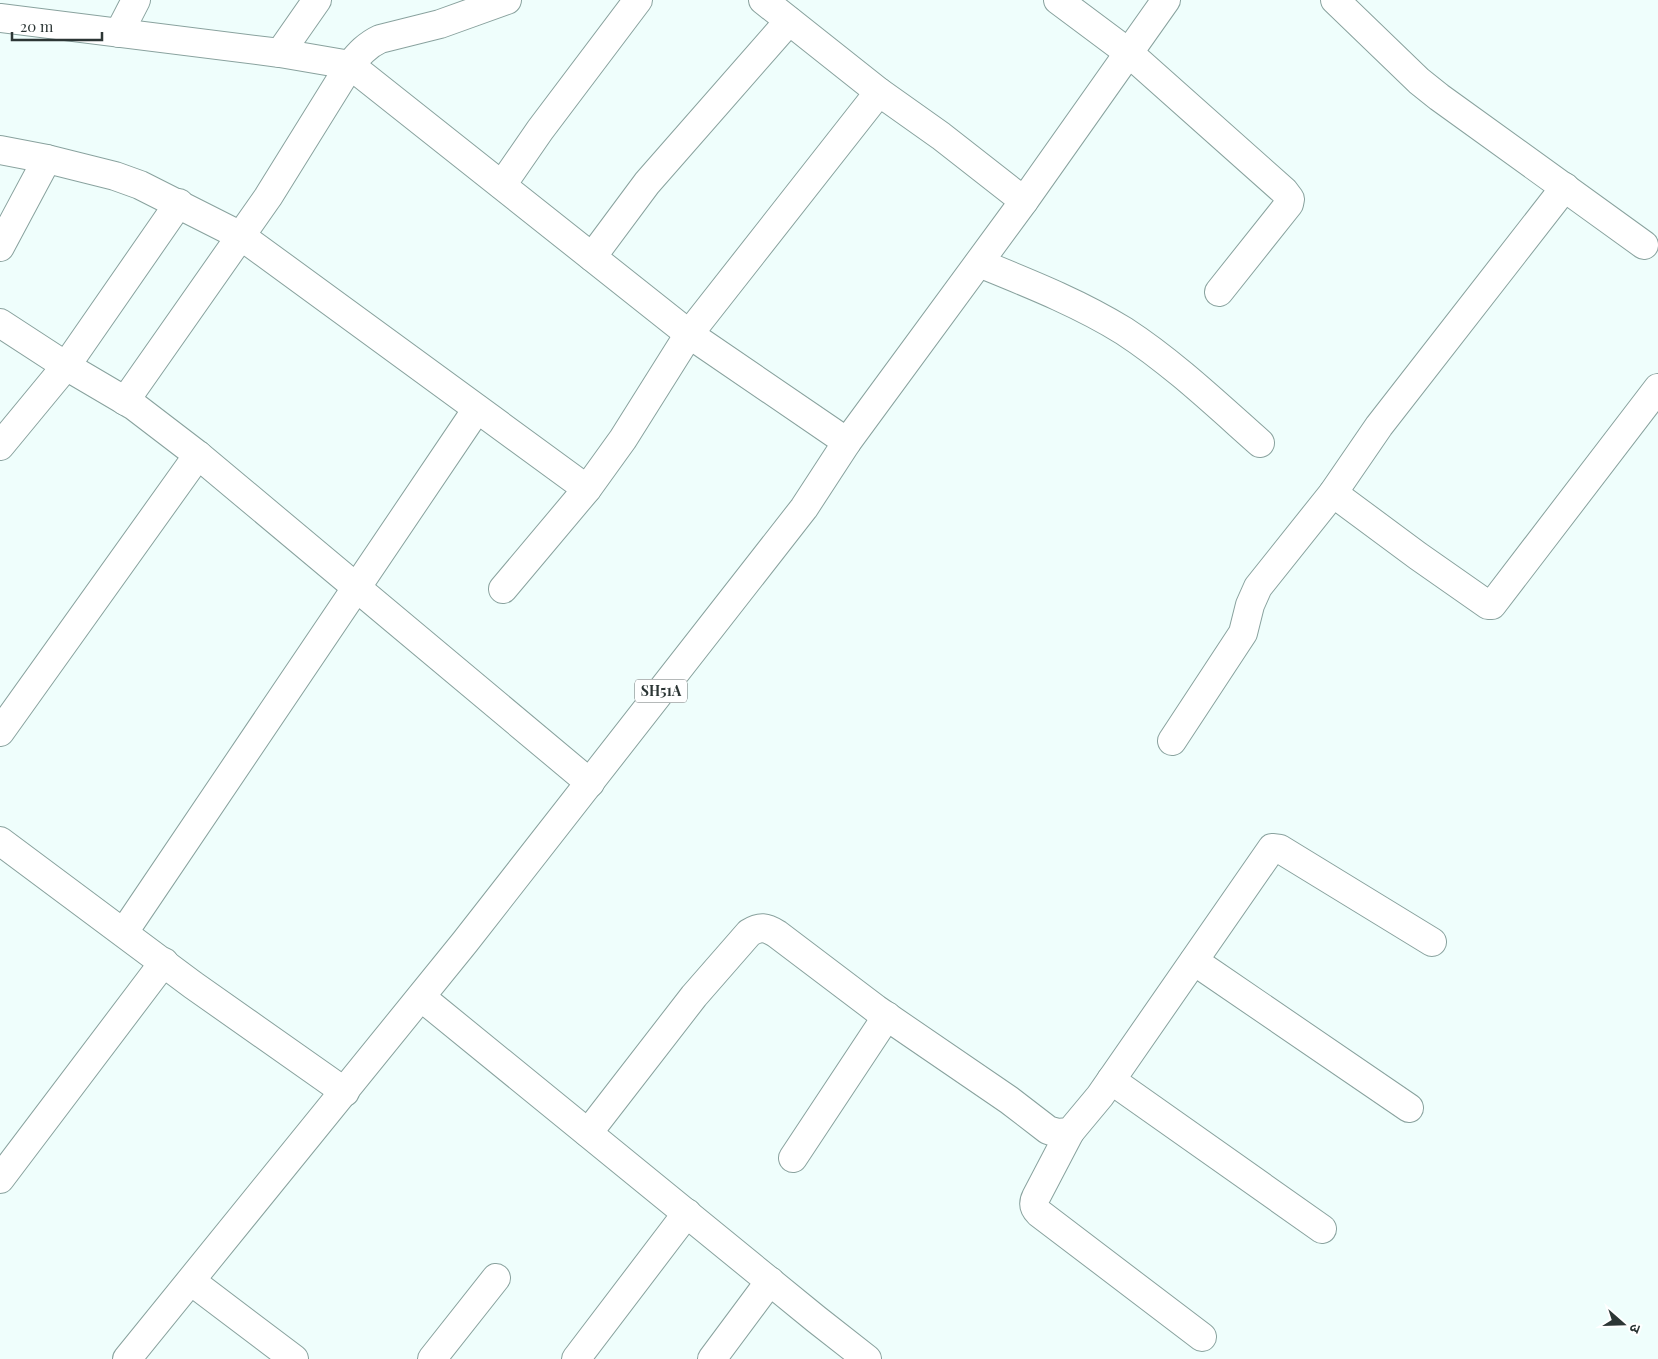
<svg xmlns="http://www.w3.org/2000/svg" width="1658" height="1359" font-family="'Playfair Display','Noto Sans Devanagari',serif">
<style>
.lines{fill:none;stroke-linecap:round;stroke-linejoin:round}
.minor-casing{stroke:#89a29e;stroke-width:30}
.primary-casing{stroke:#89a29e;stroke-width:30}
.minor{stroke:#fff;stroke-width:28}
.primary{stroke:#fff;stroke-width:28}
.labels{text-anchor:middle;stroke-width:4;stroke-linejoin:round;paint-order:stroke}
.shield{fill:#fff;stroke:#6b7272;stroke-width:1}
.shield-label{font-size:14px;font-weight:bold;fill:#2c3635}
</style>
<rect width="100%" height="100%" fill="#effefc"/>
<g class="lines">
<defs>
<g id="minor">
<polyline points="763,0 879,92 941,136 1024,201"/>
<polyline points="1058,0 1129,53 1284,191 1290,199 1289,204 1219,292"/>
<polyline points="1335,0 1419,81 1439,97 1644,245"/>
<polyline points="0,18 280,53 350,65 689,334 847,442"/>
<polyline points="119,33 136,0"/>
<polyline points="280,53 317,0"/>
<polyline points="0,150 47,159 115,176 140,185 241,236 587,489"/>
<polyline points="502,185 540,130 638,0"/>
<polyline points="0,247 47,159"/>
<polyline points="592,257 647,183 789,21"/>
<path d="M979,263c49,20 100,40 145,68 49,32 92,73 136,112"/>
<polyline points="0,323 66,366 134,406 198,455 590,783"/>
<path d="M125,401l143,-204 82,-132c9,-11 17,-20 30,-26l60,-15 67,-24"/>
<polyline points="0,446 66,366 179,203"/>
<polyline points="1333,493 1418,556 1488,605 1492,605 1658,388"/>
<polyline points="503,589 587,489 623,439 689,334 879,92"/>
<polyline points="0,732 198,455"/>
<polyline points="1172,741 1243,633 1250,605 1258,587 1333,493 1379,426 1565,187"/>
<polyline points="0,841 193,985 345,1092"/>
<polyline points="124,932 477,409"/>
<polyline points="1194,961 1409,1108"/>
<polyline points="421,997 816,1319 867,1359"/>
<polyline points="1111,1080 1322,1229"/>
<path d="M1070,1132l-34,65c-3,6 -2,11 3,16l163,124"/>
<path d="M588,1133l106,-137 55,-63c11,-7 17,-6 28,1l99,75 133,91 39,30 9,3 13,-1 30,-36 172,-248 8,1 152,93"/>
<polyline points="793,1158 887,1016"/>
<polyline points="0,1179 164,962"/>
<polyline points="191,1281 294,1359"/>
<polyline points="432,1359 496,1278"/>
<polyline points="576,1359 687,1213"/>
<polyline points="712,1359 770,1281"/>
</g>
<polyline id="primary" points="127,1359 465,942 804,508 847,442 1024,201 1166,0"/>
</defs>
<use href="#minor" class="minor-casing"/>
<use href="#primary" class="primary-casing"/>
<use href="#minor" class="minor"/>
<use href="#primary" class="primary"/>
</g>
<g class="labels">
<rect class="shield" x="635" y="679.5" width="52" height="23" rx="4"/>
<g class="shield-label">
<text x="661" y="696">SH51A</text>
</g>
</g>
<g transform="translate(1623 1324) rotate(110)" stroke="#ffffff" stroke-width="4" paint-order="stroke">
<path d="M0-4L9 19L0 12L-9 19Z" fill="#2c3635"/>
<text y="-8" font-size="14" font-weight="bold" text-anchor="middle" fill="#2c3635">उ</text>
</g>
<path d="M12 32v8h90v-8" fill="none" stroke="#2c3635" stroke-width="2.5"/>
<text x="20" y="32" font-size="15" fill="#2c3635" stroke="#ffffff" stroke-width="4" paint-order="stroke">20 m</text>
</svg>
